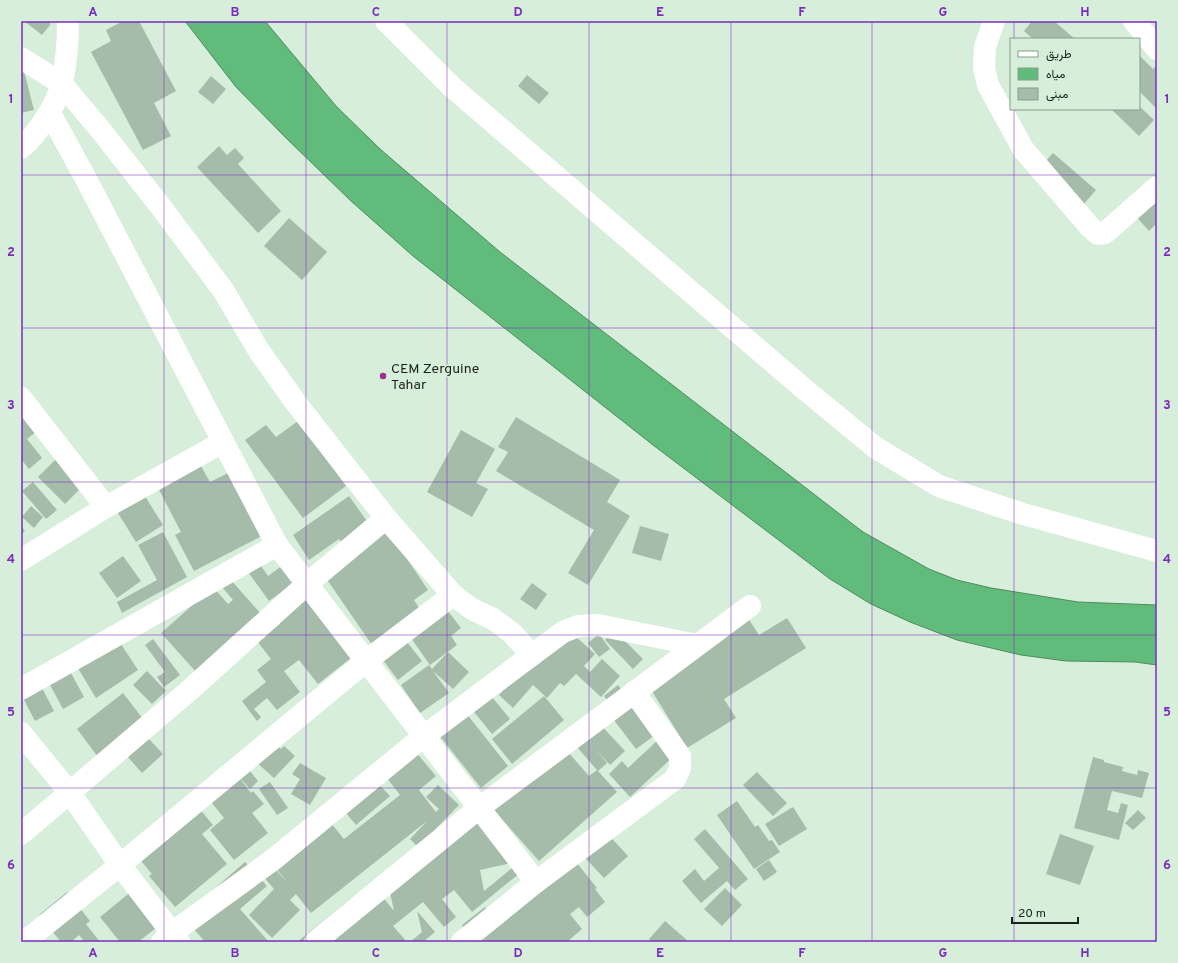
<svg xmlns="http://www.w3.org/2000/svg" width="1178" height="963" font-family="Overpass,Vazirmatn,sans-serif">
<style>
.water{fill:#61bb7b;stroke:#4c8d5e}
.building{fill:#a5bcaa}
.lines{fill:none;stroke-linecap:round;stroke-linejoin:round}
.minor{stroke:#fff;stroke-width:22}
.major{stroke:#fff;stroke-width:22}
.grid{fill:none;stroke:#7b2cbf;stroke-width:1;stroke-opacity:0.55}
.poi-dot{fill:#9a2f91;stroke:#d7eedb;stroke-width:1.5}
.labels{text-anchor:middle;stroke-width:3;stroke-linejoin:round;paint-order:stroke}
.poi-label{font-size:14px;fill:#1a221c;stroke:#d7eedb;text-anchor:start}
.neatline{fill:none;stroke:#7b2cbf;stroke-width:1.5}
.grid-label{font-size:13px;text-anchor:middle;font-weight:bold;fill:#7b2cbf}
</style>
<rect width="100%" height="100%" fill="#d7eedb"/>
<polygon class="water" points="185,21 265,21 336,106 380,149 500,252 863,532 929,569 957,580 991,588 1078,602 1157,605 1157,665 1135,662 1066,661 1021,655 957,640 910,622 871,604 830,579 653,445 413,256 351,201 286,138 236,87"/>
<g class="building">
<polygon points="24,21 50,21 50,25 42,35"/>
<polygon points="123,21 139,21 176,91 154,103 171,136 143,150 91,52 111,41 106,30"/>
<polygon points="1032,21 1054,21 1075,39 1033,39 1024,31"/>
<polygon points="1139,55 1153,69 1157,65 1157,106 1156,108 1139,91"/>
<polygon points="24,71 34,110 21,113 21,72"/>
<polygon points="527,75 549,93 539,104 518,86"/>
<polygon points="211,76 226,89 213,104 198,92"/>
<polygon points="1139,106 1154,120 1139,136 1111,109 1139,109"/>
<polygon points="219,146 227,155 235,148 244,158 238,164 281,211 258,233 197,167"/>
<polygon points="1053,153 1096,190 1076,213 1033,175"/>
<polygon points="1157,174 1157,223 1149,231 1124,203"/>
<polygon points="289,218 327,252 302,280 264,246"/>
<polygon points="29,411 42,427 27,439 42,458 29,469 21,459 21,417"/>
<polygon points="516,417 620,480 607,502 630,516 588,585 568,573 594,530 496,471 508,452 498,447"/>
<polygon points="298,421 346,486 303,518 245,440 266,425 276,437"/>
<polygon points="461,430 495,449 476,483 488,489 472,517 427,492"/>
<polygon points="60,455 87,482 65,504 38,477"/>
<polygon points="201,466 210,482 234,470 262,536 194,571 175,535 181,532 157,486"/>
<polygon points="33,482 57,510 46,519 22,491"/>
<polygon points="143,493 163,525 136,542 116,510"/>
<polygon points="349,496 369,524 379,517 428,590 414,600 421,611 372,645 317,565 344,546 339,539 309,560 293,535"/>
<polygon points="31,506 43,517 34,528 22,517"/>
<polygon points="21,526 25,531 21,534"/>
<polygon points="640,526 669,534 661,561 632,553"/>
<polygon points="163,532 187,577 122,613 117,602 157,580 138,545"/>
<polygon points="123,556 141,581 117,598 99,573"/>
<polygon points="259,563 268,576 283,565 295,582 269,601 248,572"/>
<polygon points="230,579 262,615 197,673 161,633 213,587 228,604 233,600 222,587"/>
<polygon points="532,583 547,594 536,610 520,599"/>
<polygon points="302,595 351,658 318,684 299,660 284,671 300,692 277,710 267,698 254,709 261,717 257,721 242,701 266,682 257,670 271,659 257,641 280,624 274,616"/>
<polygon points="448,611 461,628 451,636 457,645 430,665 411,638"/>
<polygon points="746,615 759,635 787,618 806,648 724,699 736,718 687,748 647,683"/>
<polygon points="562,624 595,654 584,666 590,672 602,659 620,676 601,697 576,674 564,686 560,683 547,698 533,685 513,708 499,695"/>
<polygon points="614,630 643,659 633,669 605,640"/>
<polygon points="599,634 610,649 599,657 588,643"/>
<polygon points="117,638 138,670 96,698 76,665"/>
<polygon points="153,639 180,675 164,687 157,677 165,672 145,645"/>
<polygon points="407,642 422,661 398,680 383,660"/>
<polygon points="448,652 469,672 453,689 433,671 449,693 420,713 401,685 429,665 432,669"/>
<polygon points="147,671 166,691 152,704 133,685"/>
<polygon points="71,673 84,697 63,709 50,685"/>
<polygon points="618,685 626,696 659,732 636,749 607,711 612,707 604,696"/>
<polygon points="42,688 54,711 35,721 23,698"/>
<polygon points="488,692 510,719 492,734 470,707"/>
<polygon points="123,693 143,719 98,757 77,729"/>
<polygon points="544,696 564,720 512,764 492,739"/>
<polygon points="462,708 508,766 481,788 435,730"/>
<polygon points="599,723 625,751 610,765 596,750 607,763 598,771 617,792 539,861 485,800 561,744 589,776 597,770 570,739"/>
<polygon points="264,734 281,749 284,746 295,756 274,778 246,753"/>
<polygon points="146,736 163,754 142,773 126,755"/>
<polygon points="659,739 675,755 630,797 609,774 622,761 628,768"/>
<polygon points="410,745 436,776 419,790 436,812 439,809 426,797 438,785 459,805 418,847 410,839 427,821 311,913 296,894 290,900 300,910 272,938 249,915 274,889 255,867 265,858 288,883 265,855 321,811 344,839 400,795 380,769"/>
<polygon points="1093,757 1104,760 1104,762 1123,767 1122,771 1137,775 1138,770 1149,773 1142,798 1112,791 1107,810 1118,813 1121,803 1128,805 1119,840 1074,828"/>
<polygon points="300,763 326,778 310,805 291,794 300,779 292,774"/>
<polygon points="233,769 251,793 253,791 264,804 252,813 268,833 234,860 210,830 224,818 204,793"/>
<polygon points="250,771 258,781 250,789 241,779"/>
<polygon points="757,772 787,803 773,816 743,785"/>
<polygon points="374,779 390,796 356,825 341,807"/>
<polygon points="270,782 288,808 277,815 259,789"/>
<polygon points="192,800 213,825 202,834 227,864 175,907 149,876 152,874 132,850"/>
<polygon points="737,801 755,827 758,825 769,841 772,840 780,852 754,869 717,815"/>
<polygon points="793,807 807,829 779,846 765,824"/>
<polygon points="1138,810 1146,818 1133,830 1125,823"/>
<polygon points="469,811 511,863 480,870 484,891 512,868 531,864 472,912 454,890 442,899 456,917 444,927 423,902 393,926 407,942 297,942 354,896 355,897 372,884 394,911 387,878"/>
<polygon points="601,827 628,856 604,878 577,849"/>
<polygon points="705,829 748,879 735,890 727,881 701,903 682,881 695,869 704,881 719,868 694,839"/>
<polygon points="1060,834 1094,846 1080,885 1046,874"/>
<polygon points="568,852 597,888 595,889 605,902 587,917 579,907 570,914 582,929 567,942 476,942 462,925 485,907 491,914"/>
<polygon points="769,860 777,872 764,881 756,869"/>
<polygon points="245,862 267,886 240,909 269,942 205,942 183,916"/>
<polygon points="725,888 742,905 722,926 704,909"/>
<polygon points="132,891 160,925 138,942 120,942 100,917"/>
<polygon points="67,892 90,921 86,924 100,942 85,942 79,935 71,942 61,942 39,915"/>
<polygon points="417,911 435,932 423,942 410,942 422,932"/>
<polygon points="665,921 687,940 686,942 652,942 649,939"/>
</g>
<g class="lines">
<g class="minor">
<polyline points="994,21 985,47 984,68 988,85 1023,149 1090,227 1098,234 1105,233 1157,187"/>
<polyline points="1134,21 1157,49"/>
<polyline points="21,58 62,84 103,133 161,207 223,290 259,351 296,403 386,518 453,595 472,609 493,619 512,633 532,655 563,632 578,626 598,625 697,645"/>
<polyline points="50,113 86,179 277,545 536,882"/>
<path d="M21,148c16,-13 36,-44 41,-65 4,-19 6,-43 6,-62"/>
<polyline points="21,398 106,507"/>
<polyline points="21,560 106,507 223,442"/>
<polyline points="21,689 277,545"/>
<polyline points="21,733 70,793 120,865 179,942"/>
<polyline points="21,834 191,689 307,584 386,518"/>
<polyline points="24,942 120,865 366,661 453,595"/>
<polyline points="162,942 172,933 274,859 424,736 532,655"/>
<polyline points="315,942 479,808 750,606"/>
<polyline points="462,942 536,882 675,779 680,768 680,756 634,692"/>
</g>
<polyline class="major" points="386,21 452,87 803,388 876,448 939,486 1023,514 1157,551"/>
</g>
<path class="grid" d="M164,21v921M306,21v921M447,21v921M589,21v921M731,21v921M872,21v921M1014,21v18M1014,109v833M21,175h1136M21,328h1136M21,482h1136M21,635h1136M21,788h1136"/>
<circle class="poi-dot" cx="383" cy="376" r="4"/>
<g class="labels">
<g class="poi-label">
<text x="391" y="373">CEM Zerguine<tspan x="391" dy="16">Tahar</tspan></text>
</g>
</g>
<rect width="1178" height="963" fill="none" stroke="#d7eedb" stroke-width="44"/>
<rect x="1010" y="38" width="130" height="72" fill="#d7eedb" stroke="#8b9c8f"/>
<rect x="1018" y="51" width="20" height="6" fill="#ffffff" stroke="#8b9c8f"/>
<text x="1046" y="58" font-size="12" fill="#1a221c">طريق</text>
<rect x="1018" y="68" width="20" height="12" fill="#61bb7b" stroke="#8b9c8f"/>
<text x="1046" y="78" font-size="12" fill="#1a221c">مياه</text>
<rect x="1018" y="88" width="20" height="12" fill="#a5bcaa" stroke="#8b9c8f"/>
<text x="1046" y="98" font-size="12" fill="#1a221c">مبنى</text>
<path d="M1012 917v6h66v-6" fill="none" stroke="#1a221c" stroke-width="2"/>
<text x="1018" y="917" font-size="12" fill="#1a221c" stroke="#d7eedb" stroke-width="3" paint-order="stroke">20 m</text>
<rect x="22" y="22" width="1134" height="919" class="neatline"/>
<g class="grid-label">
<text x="93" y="16">A</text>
<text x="235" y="16">B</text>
<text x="376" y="16">C</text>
<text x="518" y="16">D</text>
<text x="660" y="16">E</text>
<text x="802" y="16">F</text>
<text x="943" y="16">G</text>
<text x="1085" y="16">H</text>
<text x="11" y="103">1</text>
<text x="1167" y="103">1</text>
<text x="11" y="256">2</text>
<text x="1167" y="256">2</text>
<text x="11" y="409">3</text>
<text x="1167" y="409">3</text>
<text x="11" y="563">4</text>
<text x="1167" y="563">4</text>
<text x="11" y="716">5</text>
<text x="1167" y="716">5</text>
<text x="11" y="869">6</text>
<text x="1167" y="869">6</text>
<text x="93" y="957">A</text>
<text x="235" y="957">B</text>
<text x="376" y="957">C</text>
<text x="518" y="957">D</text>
<text x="660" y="957">E</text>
<text x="802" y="957">F</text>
<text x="943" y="957">G</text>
<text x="1085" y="957">H</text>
</g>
</svg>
